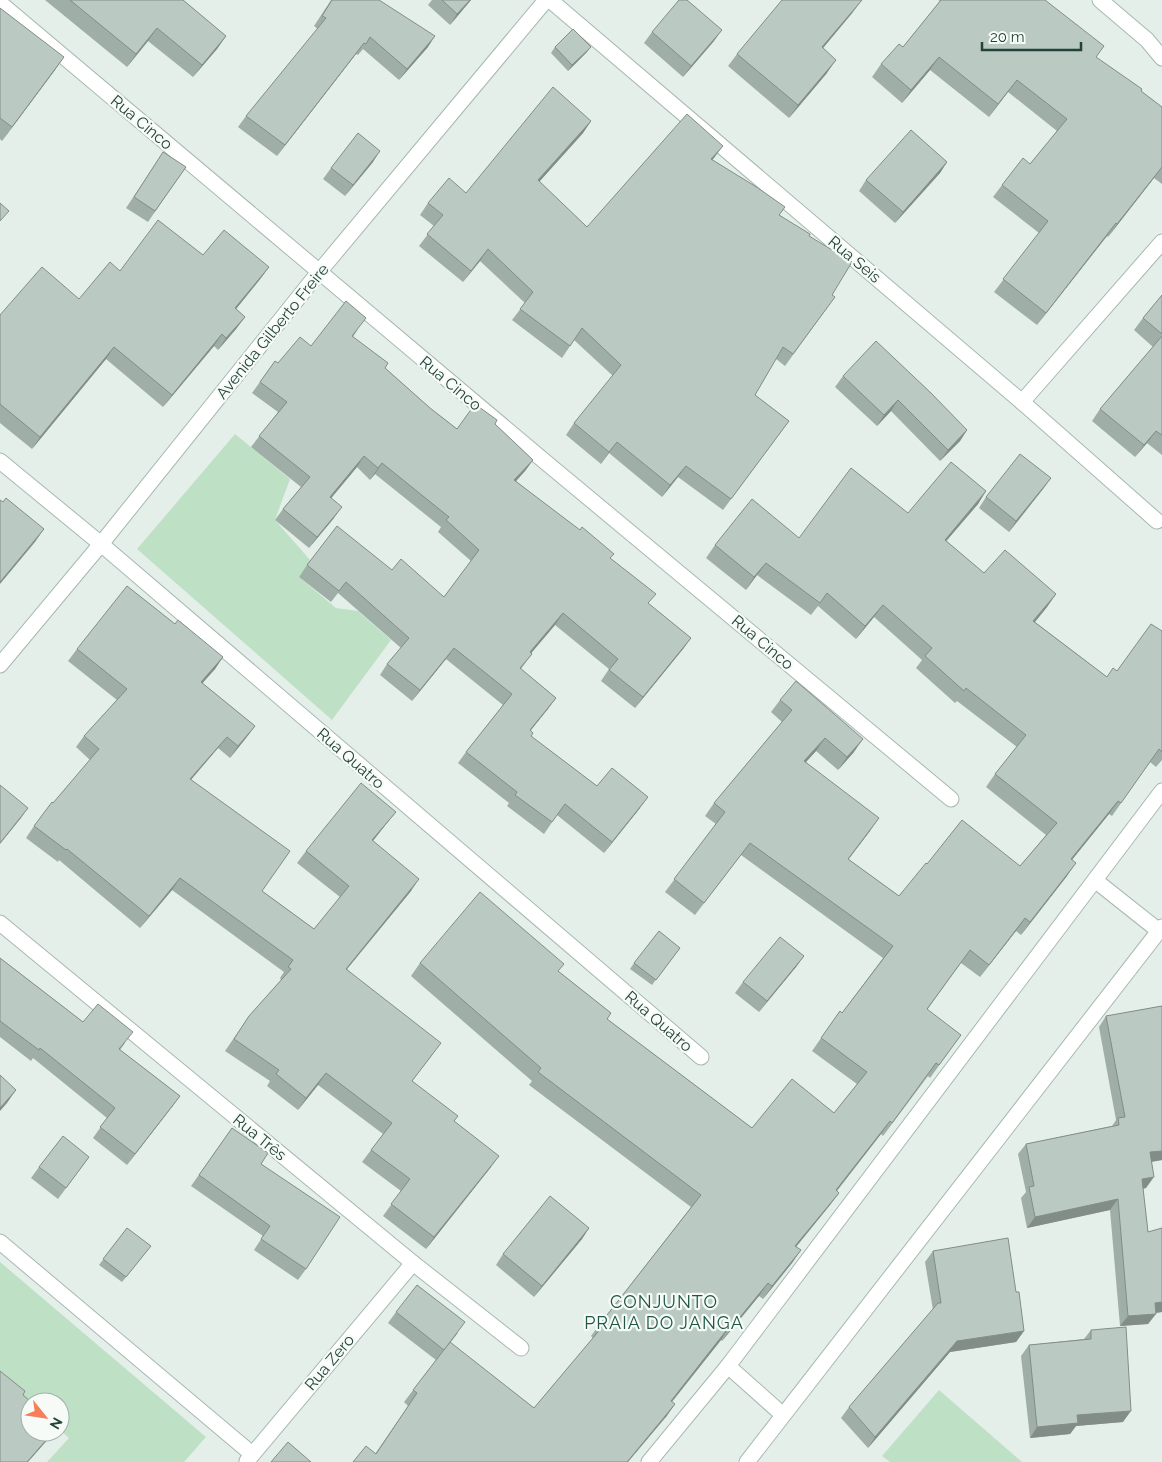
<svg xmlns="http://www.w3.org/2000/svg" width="1162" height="1462" font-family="Raleway,sans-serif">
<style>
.green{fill:#bee1c6}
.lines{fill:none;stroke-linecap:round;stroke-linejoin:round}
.minor-casing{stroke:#a7b8b1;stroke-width:17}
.minor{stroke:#fff;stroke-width:15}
.wall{fill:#a0aea8}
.shaded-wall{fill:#828d88}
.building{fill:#bacac3;stroke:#828d88}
.labels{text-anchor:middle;stroke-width:4.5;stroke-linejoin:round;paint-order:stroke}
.street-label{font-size:16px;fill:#234239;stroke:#f6fbf8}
.neighbourhood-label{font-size:18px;letter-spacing:1px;fill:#1e5647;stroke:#f6fbf8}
</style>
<rect width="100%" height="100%" fill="#e5efea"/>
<g class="green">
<polygon points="235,434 290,479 275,520 311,561 299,577 336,608 358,611 391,640 332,720 137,549"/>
<polygon points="0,1262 206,1437 184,1462 47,1462 69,1438 60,1430 60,1402 30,1402 0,1375"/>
<polygon points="939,1390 1022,1462 890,1462 882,1456"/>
</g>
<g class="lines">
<defs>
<g id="minor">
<polyline points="550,0 1022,402 1157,521"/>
<polyline points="1100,0 1147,40 1162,58"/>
<polyline points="0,3 543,460 951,799"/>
<polyline points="1022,402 1162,242"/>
<polyline points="0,461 101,544 701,1057"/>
<polyline points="0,665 101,544 319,272 546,0"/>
<polyline points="1096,881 1159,931"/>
<polyline points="0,923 413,1263 521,1348"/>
<polyline points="0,1242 252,1454"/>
<polyline points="728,1366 783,1415"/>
<polyline points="247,1461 413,1263"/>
<polyline points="649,1462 728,1366 1162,791"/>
<polyline points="747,1462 1162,927"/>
</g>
</defs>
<use href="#minor" class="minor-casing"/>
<use href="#minor" class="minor"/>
</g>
<g class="wall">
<polygon points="45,0 183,0 226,36 217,49 193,77 148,41 127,67"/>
<polygon points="331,0 379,0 428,47 399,80 363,49 358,55 356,54 277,156 238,127 246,116 318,29 314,26"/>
<polygon points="432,0 471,0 450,25 428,5"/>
<polygon points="938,0 1045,0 1096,58 1162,107 1162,184 1154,178 1108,237 1107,236 1037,325 994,292 1039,233 993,197 1002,185 1030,164 1057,131 1008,92 989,117 930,70 902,103 872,77 881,64 903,47 940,1"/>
<polygon points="0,8 55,70 2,141 0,139"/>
<polygon points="853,12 823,48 827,73 789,118 728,66 737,54"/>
<polygon points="652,32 714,41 683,77 644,43"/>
<polygon points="555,47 587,52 568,71 551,53"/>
<polygon points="591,121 583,133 539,182 587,227 714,158 712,160 779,215 809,236 832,295 827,308 785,366 776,359 755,395 789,421 723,510 678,477 662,497 609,453 601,464 566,435 574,423 613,376 574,340 562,358 512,320 525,303 480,261 463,282 419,246 434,226 420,215 428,203 466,193"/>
<polygon points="373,162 345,196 323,179 331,168"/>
<polygon points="947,162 940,173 895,223 859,191 866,180"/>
<polygon points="156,163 186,167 148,222 126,208"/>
<polygon points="203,255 269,267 261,278 236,309 245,317 236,329 218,350 214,346 163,407 106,359 32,449 0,423 0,315 79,299 120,271"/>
<polygon points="1162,295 1162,455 1147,443 1135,457 1092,421 1100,409 1153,347 1134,330 1143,318"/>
<polygon points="358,329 353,337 385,368 430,408 457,429 495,424 533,460 525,471 516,481 610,558 649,604 691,638 683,649 635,708 601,681 609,669 555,625 531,653 532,654 521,669 556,698 531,730 531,737 597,786 640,808 604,853 557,815 544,834 507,806 509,803 458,763 466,752 503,705 446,659 412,701 380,675 387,664 401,648 338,593 331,602 299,577 307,565 392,570 444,597 471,561 438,532 441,527 375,474 370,480 357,467 331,498 334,518 309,548 275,520 283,509 301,487 251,447 278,412 252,393 275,361 278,363 311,346"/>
<polygon points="843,376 967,430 960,441 940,461 891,411 877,426 835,387"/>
<polygon points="1051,478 1043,489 1009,532 979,508 986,497"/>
<polygon points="986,491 978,504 946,541 984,573 1056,594 1047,607 1035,622 1107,677 1117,671 1162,631 1162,760 1156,767 1150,762 1112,816 1109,814 1072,860 1067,876 1021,935 1016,931 980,977 961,963 927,1010 961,1035 930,1078 928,1076 883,1136 881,1134 837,1191 839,1193 830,1205 796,1247 801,1250 792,1263 763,1299 759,1296 722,1341 721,1340 672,1402 675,1404 666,1417 375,1454 408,1406 404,1402 436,1360 388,1323 396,1312 458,1333 450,1343 534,1408 593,1338 591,1336 600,1324 691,1207 529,1085 532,1081 411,976 420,963 559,972 611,1013 607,1019 752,1128 834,1113 857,1084 812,1051 840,1011 842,1013 883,958 741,855 695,915 665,892 716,824 705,816 714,803 782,722 771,712 780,700 854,752 838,770 816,751 806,762 870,831 848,859 899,896 927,864 1020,866 1046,835 986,787 995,774 1017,747 957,701 955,703 916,668 922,660 874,617 856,639 818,606 811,615 757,575 746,590 706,558 715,545 799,538 908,513"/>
<polygon points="175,624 223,657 215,669 202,683 255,726 246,738 230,758 218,748 191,780 262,891 314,929 340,897 297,863 306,851 396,812 387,823 373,841 411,891 347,969 433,1054 412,1081 454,1121 491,1167 426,1249 383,1216 401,1191 362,1162 383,1134 318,1085 298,1110 267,1086 270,1081 225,1051 249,1016 281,980 280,978 284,972 172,890 140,928 59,860 58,862 26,838 34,826 90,760 76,747 84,736 117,700 68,661 77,649"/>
<polygon points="680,948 652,985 630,969 634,963"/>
<polygon points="804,956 796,967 759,1012 735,993 743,982"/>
<polygon points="0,958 83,1022 125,1043 120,1050 180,1096 127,1165 93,1138 107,1118 33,1058 31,1061 0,1037"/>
<polygon points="1162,1006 1162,1160 1152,1162 1146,1188 1143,1189 1148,1232 1162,1228 1162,1312 1156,1313 1148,1324 1120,1326 1110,1210 1027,1228 1021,1198 1026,1192 1018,1154 1026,1144 1112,1126 1116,1120 1099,1027 1106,1016"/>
<polygon points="232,1128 261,1164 306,1269 298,1280 254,1250 263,1236 191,1186"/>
<polygon points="89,1157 58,1199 31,1178 39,1167"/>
<polygon points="127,1228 147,1251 122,1282 99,1265"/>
<polygon points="589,1228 582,1239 534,1297 496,1265 503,1254"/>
<polygon points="933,1251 1016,1292 1024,1331 1016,1342 950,1352 868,1448 841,1418 849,1407 933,1310 925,1262"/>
<polygon points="1091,1330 1123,1422 1076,1426 1070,1434 1030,1438 1021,1356 1029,1345 1084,1339"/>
</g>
<g class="shaded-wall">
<polygon points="470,0 471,0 450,25 457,14"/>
<polygon points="862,0 853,12 813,60 822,47"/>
<polygon points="157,28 148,41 127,67 136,54"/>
<polygon points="722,30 714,41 683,77 691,66"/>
<polygon points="226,36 217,49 193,77 202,65"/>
<polygon points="435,36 428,47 399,80 407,69"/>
<polygon points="364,43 356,54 277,156 285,145"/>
<polygon points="591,47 587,52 568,71 572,65"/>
<polygon points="64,57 55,70 2,141 12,127"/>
<polygon points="939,57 930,70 902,103 911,90"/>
<polygon points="836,60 827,73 789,118 798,105"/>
<polygon points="1017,80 1008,92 989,117 998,104"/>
<polygon points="591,121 583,133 530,192 538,180"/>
<polygon points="723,146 714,158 703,171 711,159"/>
<polygon points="380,151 373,162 345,196 353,185"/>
<polygon points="947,162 940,173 895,223 903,212"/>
<polygon points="1162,167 1154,178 1108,237 1117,224"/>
<polygon points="1116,223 1107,236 1037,325 1046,313"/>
<polygon points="488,249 480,261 463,282 471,271"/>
<polygon points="269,267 261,278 227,320 235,308"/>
<polygon points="245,317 236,329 218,350 226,338"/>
<polygon points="222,334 214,346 163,407 172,395"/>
<polygon points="114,347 106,359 32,449 40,437"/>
<polygon points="898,400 891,411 877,426 884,415"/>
<polygon points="967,430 960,441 940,461 948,450"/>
<polygon points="1156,431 1147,443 1135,457 1144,445"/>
<polygon points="617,442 601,464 609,452"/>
<polygon points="364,456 357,467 323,508 330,497"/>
<polygon points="533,460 525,471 507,491 514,480"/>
<polygon points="382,463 375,474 370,480 378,468"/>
<polygon points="686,466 678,477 662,497 670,485"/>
<polygon points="1051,478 1043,489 1009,532 1016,521"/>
<polygon points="986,491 978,504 936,553 945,540"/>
<polygon points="342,507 334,518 309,548 317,537"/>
<polygon points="44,529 35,542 0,584 0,582"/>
<polygon points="766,563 757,575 746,590 754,577"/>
<polygon points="1056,594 1047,607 1025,634 1033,621"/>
<polygon points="883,605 874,617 856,639 865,626"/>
<polygon points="563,613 555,625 522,664 530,652"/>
<polygon points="691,638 683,649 635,708 643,697"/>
<polygon points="454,648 446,659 412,701 420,690"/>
<polygon points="223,657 215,669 193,694 201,682"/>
<polygon points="556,698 548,709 522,741 530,730"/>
<polygon points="255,726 246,738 230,758 238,746"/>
<polygon points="227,737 218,748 181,791 190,779"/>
<polygon points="825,738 816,751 795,774 804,761"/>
<polygon points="863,739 854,752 838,770 847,757"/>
<polygon points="648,797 640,808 604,853 612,842"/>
<polygon points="1118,801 1109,814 1062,872 1071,859"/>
<polygon points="28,808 21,818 0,844 0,843"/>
<polygon points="396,812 387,823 364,852 372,840"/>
<polygon points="879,818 870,831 839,872 848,859"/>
<polygon points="1076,863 1067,876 1021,935 1030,922"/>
<polygon points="180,878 172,890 140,928 149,916"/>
<polygon points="419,879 411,891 338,980 346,969"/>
<polygon points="1025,918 1016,931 980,977 989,965"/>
<polygon points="804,956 796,967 759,1012 767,1001"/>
<polygon points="326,1073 318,1085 298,1110 306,1098"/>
<polygon points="16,1090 7,1103 0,1111 0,1108"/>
<polygon points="180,1096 172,1107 127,1165 135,1154"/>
<polygon points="890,1121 881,1134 827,1203 836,1190"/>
<polygon points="1162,1151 1162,1160 1143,1163 1150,1152"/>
<polygon points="499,1156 491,1167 426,1249 434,1237"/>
<polygon points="1154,1177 1146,1188 1134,1190 1142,1179"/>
<polygon points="839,1193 830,1205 786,1259 795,1246"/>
<polygon points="1118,1199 1110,1210 1027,1228 1035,1217"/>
<polygon points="589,1228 582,1239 534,1297 542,1286"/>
<polygon points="801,1250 792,1263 763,1299 772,1286"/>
<polygon points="768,1283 759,1296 722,1341 731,1328"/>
<polygon points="1162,1302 1162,1312 1147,1314 1155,1303"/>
<polygon points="1156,1314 1148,1324 1120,1326 1128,1316"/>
<polygon points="729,1327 721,1340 662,1414 671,1401"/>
<polygon points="1024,1331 1016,1342 950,1352 868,1448 875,1437 957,1341"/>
<polygon points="675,1404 666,1417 628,1462 627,1462"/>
<polygon points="1131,1411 1123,1422 1076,1426 1070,1434 1030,1438 1037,1427 1077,1415"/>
<polygon points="53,1432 54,1432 51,1436 28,1462 27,1462"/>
</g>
<g class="building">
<polygon points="70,0 183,0 226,36 202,65 157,28 136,54"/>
<polygon points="332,0 379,0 435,36 407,69 370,37 366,44 364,43 285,145 246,116 326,18 322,16"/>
<polygon points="442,0 470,0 457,14"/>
<polygon points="679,0 687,0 722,30 691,66 652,32"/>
<polygon points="782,0 862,0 822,47 836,60 798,105 737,54"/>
<polygon points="941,0 1045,0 1104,46 1096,57 1142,89 1141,91 1162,107 1162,167 1117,224 1116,223 1046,313 1003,279 1048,221 1002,185 1023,158 1030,164 1067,119 1017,80 998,104 939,57 911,90 881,64 899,44 903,47"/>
<polygon points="0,8 64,57 12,127 0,118"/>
<polygon points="573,29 591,47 572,65 555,47"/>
<polygon points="553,87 591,121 538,180 587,227 687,114 723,146 711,159 758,188 785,207 779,215 810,234 809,236 852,262 832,295 835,297 793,354 783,347 755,395 789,421 731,499 686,466 670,485 617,442 609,452 574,423 621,365 582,328 570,346 520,309 533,292 488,249 471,271 427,234 443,215 428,203 449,178 466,193"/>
<polygon points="911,130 947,162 903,212 866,180"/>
<polygon points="358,133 380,151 353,185 331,168"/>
<polygon points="163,152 186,167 155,211 134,197"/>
<polygon points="0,203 9,211 0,221"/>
<polygon points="158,220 203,255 224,230 269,267 235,308 245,317 226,338 222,334 172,395 114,347 40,437 0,404 0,315 42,267 79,299 110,262 120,271"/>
<polygon points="1162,295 1162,334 1143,318"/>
<polygon points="346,301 366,318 352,336 388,363 385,368 430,408 457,429 475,404 497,420 495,424 533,460 514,480 580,530 582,527 614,554 610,558 656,594 648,603 691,638 643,697 609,670 618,659 563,613 530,652 532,654 520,668 556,698 530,730 533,733 531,736 597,786 612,768 648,797 612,842 565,804 552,822 515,795 517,792 466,752 512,694 454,648 420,690 387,664 409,638 346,582 339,591 307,565 337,526 392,570 401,559 444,597 479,550 446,520 449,517 382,463 378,468 364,456 330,497 342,507 317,537 283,509 310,477 259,436 287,402 260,382 275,361 278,363 300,337 311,346"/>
<polygon points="1162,336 1162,435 1156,431 1144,445 1100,409"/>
<polygon points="876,341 931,393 967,430 948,450 898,400 884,415 843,376"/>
<polygon points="1020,454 1051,478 1016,521 986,497"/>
<polygon points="951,462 986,491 945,540 984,573 1005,550 1056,594 1033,621 1107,677 1113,668 1117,671 1151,624 1162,631 1162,752 1159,749 1121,803 1118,801 1071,859 1076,863 1030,922 1025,918 989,965 970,950 927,1009 961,1035 939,1065 936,1063 892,1123 890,1121 836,1190 839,1193 795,1246 801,1250 772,1286 768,1283 731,1328 729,1327 671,1401 675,1404 627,1462 353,1462 366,1446 376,1454 417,1393 413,1390 450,1342 534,1408 603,1326 600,1324 701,1195 538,1072 541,1068 420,963 480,892 564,964 558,971 611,1013 607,1019 752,1128 792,1079 834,1113 867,1072 821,1038 840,1011 842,1013 893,946 750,843 704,903 674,879 725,812 714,803 792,710 780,700 796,681 863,739 847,757 825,738 804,761 879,818 848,859 899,896 926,863 927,864 962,820 1020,866 1057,823 995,774 1026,735 966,688 964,691 925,656 932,648 883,605 865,626 827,593 820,603 766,563 754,577 715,545 752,499 799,538 851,468 908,513"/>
<polygon points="6,498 44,529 0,582 0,500 3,502"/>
<polygon points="127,586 175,624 178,620 223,657 201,682 255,726 238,746 227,737 190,779 290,851 262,891 314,929 349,886 306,851 361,783 396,812 372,840 419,879 346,969 441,1043 412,1081 458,1116 454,1121 499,1156 434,1237 391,1204 410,1179 371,1150 392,1123 326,1073 306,1098 276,1074 279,1070 234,1039 249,1016 291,969 288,967 293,960 180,878 149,916 67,849 66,850 34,826 52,802 53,803 99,749 84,736 127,689 77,649"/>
<polygon points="0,785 28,808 0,843"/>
<polygon points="659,931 680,948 656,980 634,963"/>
<polygon points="780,937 804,956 767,1001 743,982"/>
<polygon points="0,958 83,1022 98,1004 133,1032 119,1049 180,1096 135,1154 100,1127 115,1108 40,1048 39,1050 0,1021"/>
<polygon points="1162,1006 1162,1151 1150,1152 1154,1177 1142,1179 1148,1232 1162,1228 1162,1302 1155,1303 1156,1314 1128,1316 1118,1199 1035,1217 1029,1187 1034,1186 1026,1144 1119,1125 1118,1118 1125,1117 1106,1016"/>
<polygon points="0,1075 16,1090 0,1108"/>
<polygon points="232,1128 268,1153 261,1164 340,1217 306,1269 261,1239 270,1226 199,1175"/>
<polygon points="63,1136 89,1157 66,1188 39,1167"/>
<polygon points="550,1196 589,1228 542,1286 503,1254"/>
<polygon points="127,1228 151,1246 126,1277 103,1259"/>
<polygon points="1008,1238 1016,1292 1019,1292 1024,1331 957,1341 875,1437 849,1407 938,1303 941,1303 933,1251"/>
<polygon points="417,1285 465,1322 444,1350 396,1312"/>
<polygon points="1126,1327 1131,1411 1077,1415 1078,1423 1037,1427 1029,1345 1091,1339 1091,1330"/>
<polygon points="0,1371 25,1391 23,1395 31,1402 30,1402 30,1432 53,1432 27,1462 0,1462"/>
<polygon points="288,1442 311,1462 271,1462"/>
</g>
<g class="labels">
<g class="street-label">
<text transform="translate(142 122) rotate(40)" y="6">Rua Cinco</text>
<text transform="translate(855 259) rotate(40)" y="6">Rua Seis</text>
<text transform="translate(272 331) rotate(-51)" y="6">Avenida Gilberto Freire</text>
<text transform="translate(451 383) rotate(40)" y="6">Rua Cinco</text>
<text transform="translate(763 642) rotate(40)" y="6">Rua Cinco</text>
<text transform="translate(351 758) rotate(41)" y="6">Rua Quatro</text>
<text transform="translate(659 1021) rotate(41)" y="6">Rua Quatro</text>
<text transform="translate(260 1137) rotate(39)" y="6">Rua Três</text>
<text transform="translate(329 1362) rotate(-50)" y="6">Rua Zero</text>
</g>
<g class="neighbourhood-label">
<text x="664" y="1308">CONJUNTO<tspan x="664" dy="21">PRAIA DO JANGA</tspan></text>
</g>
</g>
<g transform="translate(45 1417) rotate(120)"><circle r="24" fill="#f6fbf8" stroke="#a2b1ac"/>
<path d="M0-4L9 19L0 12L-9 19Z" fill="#f77e5b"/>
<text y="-8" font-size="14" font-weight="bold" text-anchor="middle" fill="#234239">N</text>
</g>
<path d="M982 42v8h99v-8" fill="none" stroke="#234239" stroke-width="2.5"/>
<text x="990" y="42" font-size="15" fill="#234239" stroke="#f6fbf8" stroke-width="4" paint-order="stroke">20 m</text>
</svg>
